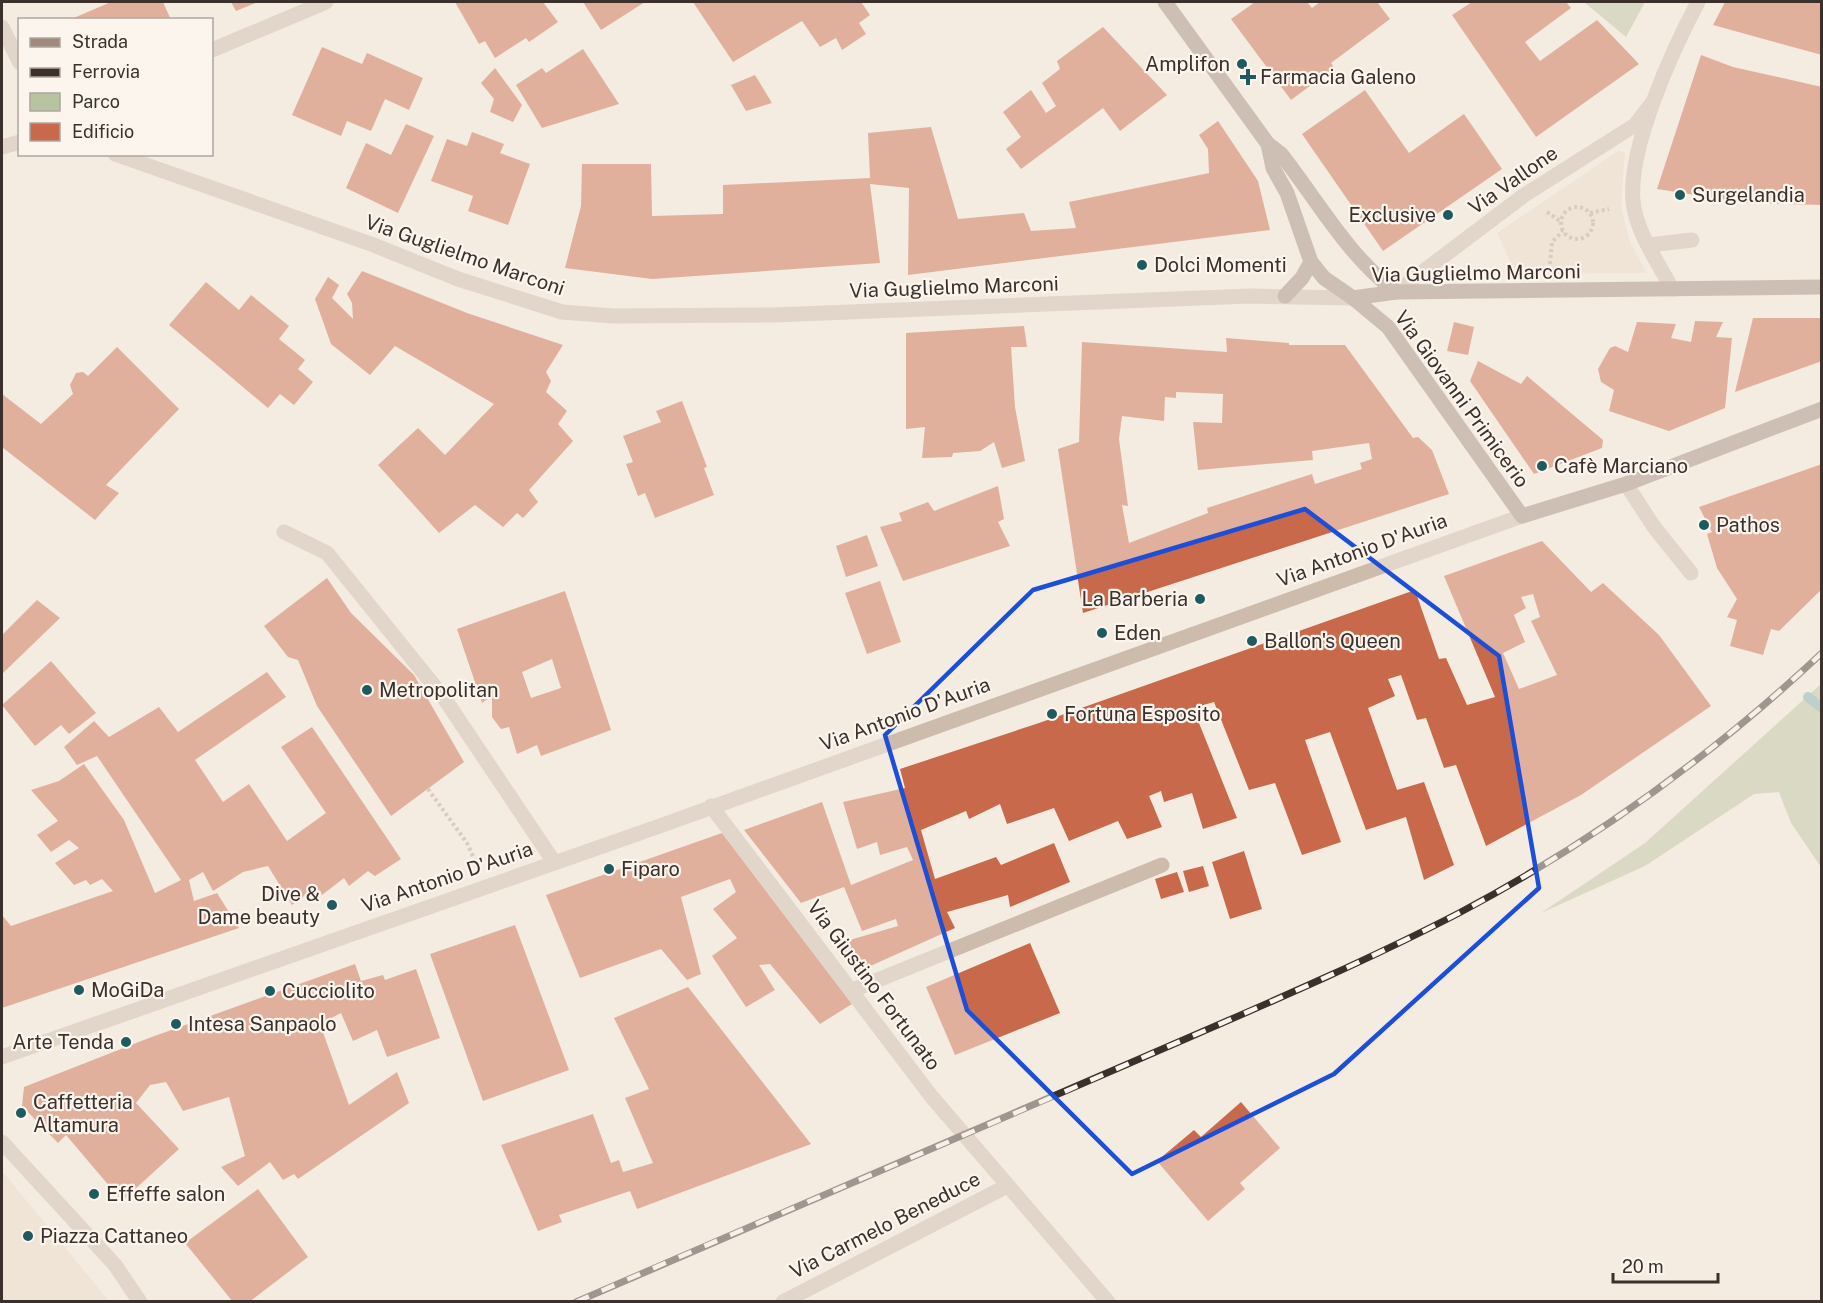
<svg xmlns="http://www.w3.org/2000/svg" width="1823" height="1303" font-family="'Public Sans',sans-serif">
<style>
.green{fill:#b8c4a0}
.plaza{fill:#ecdcc8}
.lines{fill:none;stroke-linecap:round;stroke-linejoin:round}
.stream{stroke:#7fb0b2;stroke-width:10}
.building{fill:#c8694b;fill-rule:evenodd}
.path{stroke:#b9a596;stroke-width:4;stroke-dasharray:3 3;stroke-linecap:butt}
.lane{stroke:#cdbbac;stroke-width:15}
.street{stroke:#cdbbac;stroke-width:15}
.secondary{stroke:#a18a7d;stroke-width:15}
.rail-casing{stroke:#3b302b;stroke-width:7}
.rail{stroke:#fbf5ee;stroke-width:4.5;stroke-dasharray:14;stroke-linecap:butt}
.marked{fill:none;stroke:#1d4ed8;stroke-width:4.5;stroke-linejoin:round}
.poi-dot{fill:#1f5a5e;stroke:#fbf5ee;stroke-width:2}
.labels{text-anchor:middle;stroke-width:4.5;stroke-linejoin:round;paint-order:stroke}
.poi-label{font-size:20px;fill:#3b302b;stroke:#fbf5ee;text-anchor:start}
.street-label{font-size:20px;fill:#3b302b;stroke:#fbf5ee}
</style>
<rect width="100%" height="100%" fill="#f4ebe1"/>
<g class="green">
<polygon points="1584,2 1645,2 1626,37"/>
<polygon points="1821,684 1821,867 1791,823 1779,792 1754,794 1645,866 1541,913 1645,843"/>
</g>
<g class="plaza">
<polygon points="1618,151 1625,152 1621,206 1630,242 1647,273 1516,274 1497,233"/>
<polygon points="2,1171 109,1301 2,1301"/>
</g>
<g class="lines">
<polyline class="stream" points="1808,697 1822,708"/>
</g>
<g class="building">
<polygon points="111,2 163,2 171,20 69,20"/>
<polygon points="231,2 258,2 236,11"/>
<polygon points="455,2 543,2 558,22 529,42 526,38 495,58 485,41 479,44"/>
<polygon points="583,2 645,2 601,30"/>
<polygon points="693,2 861,2 870,15 859,23 866,34 842,50 836,38 820,47 802,21 733,62"/>
<polygon points="1255,2 1307,2 1312,8 1320,2 1377,2 1390,19 1331,63 1334,68 1291,100 1231,19"/>
<polygon points="1472,2 1566,2 1571,8 1525,42 1540,61 1597,20 1639,64 1536,137 1452,15"/>
<polygon points="1725,2 1822,2 1822,55 1713,25"/>
<polygon points="1103,27 1167,95 1120,131 1103,108 1021,169 1006,149 1021,137 1003,112 1031,90 1046,113 1056,106 1042,83 1060,69 1057,61"/>
<polygon points="322,47 362,64 367,53 423,78 409,110 385,99 371,131 347,121 341,136 292,115"/>
<polygon points="583,49 619,104 542,128 516,85 542,68 546,73"/>
<polygon points="1701,55 1733,67 1822,87 1822,205 1747,203 1657,189"/>
<polygon points="495,68 522,105 513,122 490,112 494,99 481,83"/>
<polygon points="755,75 772,103 746,111 731,85"/>
<polygon points="1365,90 1409,153 1464,114 1502,169 1383,251 1302,134"/>
<polygon points="1218,121 1258,181 1270,230 908,275 909,188 870,184 880,263 652,279 565,268 581,206 582,164 651,164 652,216 723,214 723,185 870,178 868,133 931,127 958,219 1024,213 1031,231 1076,228 1069,202 1209,173 1208,149 1199,135"/>
<polygon points="406,124 434,136 398,213 346,188 366,143 391,155"/>
<polygon points="472,132 504,144 500,153 530,164 508,225 468,211 473,196 431,181 447,139 467,146"/>
<polygon points="362,271 467,313 563,345 546,372 551,381 546,392 567,411 558,424 573,441 529,490 538,502 523,518 517,513 503,527 475,505 439,533 378,465 418,428 445,455 494,404 395,346 370,375 331,344 315,299 328,277 339,285 332,298 353,319 352,303 347,294"/>
<polygon points="206,282 239,310 251,295 289,326 279,339 305,360 298,369 313,382 294,405 280,394 268,408 169,325"/>
<polygon points="1753,318 1822,318 1822,361 1735,392"/>
<polygon points="1695,321 1723,322 1716,337 1732,338 1725,408 1669,431 1609,411 1614,390 1601,382 1598,369 1610,348 1615,346 1628,352 1637,322 1676,324 1671,338 1691,342"/>
<polygon points="1454,322 1474,327 1468,355 1447,351"/>
<polygon points="1024,326 1027,347 1011,347 1015,407 1025,461 1002,468 994,442 980,451 953,453 952,457 922,458 925,427 906,429 906,333"/>
<path d="M1226,338l63,5v2h56l68,93 5,-1 14,13 17,44 -366,119 -25,-164 21,-7 3,-100 145,10zM1176,392l47,2 -1,29 -29,-1 5,48 115,-10 -1,-9 57,-8 3,16 -12,4 2,6 -47,15 -3,-10 -105,34 1,5 -79,30 -7,-38 6,1 -9,-67 3,-23 42,5 1,-24 11,1z"/>
<polygon points="117,347 179,409 106,485 119,493 95,520 2,447 2,394 41,424 73,394 70,385 76,373 83,372 88,376"/>
<polygon points="1478,361 1521,384 1527,376 1603,440 1602,448 1534,474 1470,381"/>
<polygon points="682,401 707,467 704,468 714,495 655,518 645,493 638,496 626,464 633,462 623,436 661,422 656,411"/>
<polygon points="1822,464 1822,589 1779,631 1771,629 1763,655 1730,646 1737,620 1727,617 1737,599 1717,568 1707,534 1712,532 1699,507"/>
<polygon points="998,486 1004,519 998,522 1010,546 903,581 880,527 902,521 899,513 928,502 934,511"/>
<polygon points="867,535 878,566 846,577 836,546"/>
<path d="M1542,541l49,51 12,-9 56,52 52,71 -130,89 -95,51 -30,-81 -12,3 -18,-50 -9,2 -16,-45 -13,4 7,17 -27,12 29,82 27,-8 30,83 -30,15 -18,-63 -40,13 -36,-98 -25,8 36,102 -39,13 -27,-72 -26,7 -35,-88 -21,6 44,110 -34,11 -11,-36 -28,9 -3,-11 -12,5 13,31 -35,12 -9,-18 -49,20 -15,-33 -47,16 -7,-20 -31,15 -3,-8 -45,19 14,49 61,-22 5,8 53,-22 16,39 -60,25 -2,-12 -61,17 8,16 -98,44 -21,-28 62,-18 -2,-7 -34,12 -18,-44 -43,16 -57,-73 78,-28 29,83 62,-25 -6,-13 -27,8 -3,-13 -20,7 -14,-47 62,-14 -5,-19 139,-46 376,-133 24,69 7,-1 21,47 28,-8 -51,-121zM1533,594l7,23 -9,4 26,54 -38,14 -16,-36 22,-11 -11,-27 12,-7 -5,-11z"/>
<polygon points="327,578 351,613 414,675 464,762 391,816 317,706 298,660 288,657 264,626"/>
<polygon points="880,581 901,642 867,654 845,593"/>
<path d="M565,591l46,139 -70,26 -4,-11 -20,9 -8,-27 -8,2 -9,-12v-21l-10,7 -25,-74zM552,659l9,29 -30,10 -9,-26z"/>
<polygon points="37,600 60,618 2,674 2,635"/>
<polygon points="51,661 96,713 69,734 61,725 35,746 2,705"/>
<polygon points="267,672 286,697 195,760 223,802 249,784 287,841 326,813 281,747 312,727 401,859 375,876 368,871 349,886 344,878 322,895 316,887 292,905 268,866 243,872 213,891 203,872 189,880 194,901 217,893 239,928 2,1008 2,915 11,926 113,891 102,879 90,885 86,880 74,885 55,863 79,848 69,840 51,852 37,835 58,821 31,790 59,781 84,764 124,820 155,893 181,880 97,756 77,765 64,747 94,721 109,737 159,707 178,732"/>
<polygon points="722,833 852,1004 820,1024 770,964 759,965 775,990 746,1007 712,956 737,938 713,909 736,892 730,879 681,897 701,974 687,980 661,949 580,978 546,895"/>
<polygon points="1244,851 1262,909 1230,919 1212,862"/>
<polygon points="1203,866 1209,886 1189,892 1183,871"/>
<polygon points="1177,872 1184,892 1161,899 1155,879"/>
<polygon points="515,925 569,1070 483,1101 430,954"/>
<polygon points="1030,943 1060,1013 955,1055 926,987"/>
<polygon points="355,964 361,981 383,975 385,980 416,969 440,1038 387,1057 377,1030 353,1041 341,1013 320,1024 349,1105 397,1072 409,1103 298,1179 294,1174 283,1180 270,1162 238,1186 221,1167 245,1156 229,1097 183,1111 166,1082 150,1085 136,1103 179,1149 122,1201 66,1135 58,1143 22,1106 24,1087 149,1038"/>
<polygon points="688,987 811,1144 637,1209 630,1191 559,1215 562,1222 538,1231 501,1145 593,1114 611,1163 619,1160 623,1172 653,1163 625,1098 649,1089 614,1018"/>
<polygon points="1241,1102 1280,1148 1240,1183 1245,1189 1208,1221 1157,1161 1194,1130 1201,1137"/>
<polygon points="258,1189 308,1257 249,1302 233,1302 185,1243"/>
</g>
<g class="lines">
<g class="path">
<circle cx="1577" cy="223" r="16"/>
<polyline points="1547,212 1561,222"/>
<polyline points="1590,213 1609,209"/>
<polyline points="1550,264 1552,242 1563,231"/>
<polyline points="428,789 467,843 476,863"/>
</g>
<g class="lane">
<polyline points="1626,484 1654,527 1691,573"/>
<polyline points="284,532 327,553 444,698 554,862"/>
<polyline points="853,990 1162,865"/>
</g>
<g class="street">
<polyline points="2,27 20,63"/>
<polyline points="212,50 326,2"/>
<polyline points="2,147 20,142"/>
<polyline points="115,154 371,244 458,279 562,312 613,316 774,315 1250,296 1353,298"/>
<polyline points="1649,245 1692,240"/>
<path d="M1672,289c-14,-27 -36,-57 -39,-88 -5,-54 40,-152 65,-199"/>
<polyline points="1396,292 1523,196 1635,125 1652,103"/>
<polyline points="711,806 931,1096 1108,1302"/>
<polyline points="2,1057 657,827 1522,516"/>
<polyline points="2,1142 115,1265 140,1302"/>
<polyline points="783,1302 1007,1186"/>
</g>
<g class="secondary">
<path d="M1165,2l103,142 13,10c37,47 67,102 115,138"/>
<polyline points="1268,144 1273,168 1287,193 1311,262 1324,278 1353,298 1388,327 1522,516 1626,484 1822,409"/>
<polyline points="1285,296 1302,278 1311,262"/>
<polyline points="1353,298 1396,292 1822,287"/>
</g>
<defs>
<path id="rail" d="M576,1302c184,-81 370,-158 554,-239 110,-48 223,-95 329,-150 132,-70 254,-158 363,-260"/>
</defs>
<use href="#rail" class="rail-casing"/>
<use href="#rail" class="rail"/>
</g>
<path d="M0 0H1823V1303H0ZM1305,509l194,147 40,232 -205,186 -202,100 -165,-164 -82,-275 148,-145z" fill="#f4ebe1" fill-opacity=".55" fill-rule="evenodd"/>
<path class="marked" d="M1305,509l194,147 40,232 -205,186 -202,100 -165,-164 -82,-275 148,-145z"/>
<g class="poi-dot">
<circle cx="1242" cy="64" r="6"/>
<path d="M1245 68h6v6h6v6h-6v6h-6v-6h-6v-6h6z"/>
<circle cx="1680" cy="195" r="6"/>
<circle cx="1448" cy="215" r="6"/>
<circle cx="1142" cy="265" r="6"/>
<circle cx="1542" cy="466" r="6"/>
<circle cx="1704" cy="525" r="6"/>
<circle cx="1200" cy="599" r="6"/>
<circle cx="1102" cy="633" r="6"/>
<circle cx="1252" cy="641" r="6"/>
<circle cx="367" cy="690" r="6"/>
<circle cx="1052" cy="714" r="6"/>
<circle cx="609" cy="869" r="6"/>
<circle cx="332" cy="905" r="6"/>
<circle cx="79" cy="990" r="6"/>
<circle cx="270" cy="991" r="6"/>
<circle cx="176" cy="1024" r="6"/>
<circle cx="126" cy="1042" r="6"/>
<circle cx="21" cy="1113" r="6"/>
<circle cx="94" cy="1194" r="6"/>
<circle cx="28" cy="1236" r="6"/>
</g>
<g class="labels">
<g class="poi-label">
<text x="1230" y="71" text-anchor="end">Amplifon</text>
<text x="1260" y="84">Farmacia Galeno</text>
<text x="1692" y="202">Surgelandia</text>
<text x="1436" y="222" text-anchor="end">Exclusive</text>
<text x="1154" y="272">Dolci Momenti</text>
<text x="1554" y="473">Cafè Marciano</text>
<text x="1716" y="532">Pathos</text>
<text x="1188" y="606" text-anchor="end">La Barberia</text>
<text x="1114" y="640">Eden</text>
<text x="1264" y="648">Ballon's Queen</text>
<text x="379" y="697">Metropolitan</text>
<text x="1064" y="721">Fortuna Esposito</text>
<text x="621" y="876">Fiparo</text>
<text x="320" y="901" text-anchor="end">Dive &amp;<tspan x="320" dy="23">Dame beauty</tspan></text>
<text x="91" y="997">MoGiDa</text>
<text x="282" y="998">Cucciolito</text>
<text x="188" y="1031">Intesa Sanpaolo</text>
<text x="114" y="1049" text-anchor="end">Arte Tenda</text>
<text x="33" y="1109">Caffetteria<tspan x="33" dy="23">Altamura</tspan></text>
<text x="106" y="1201">Effeffe salon</text>
<text x="40" y="1243">Piazza Cattaneo</text>
</g>
<g class="street-label">
<text transform="translate(1513 180) rotate(-35)" y="7">Via Vallone</text>
<text transform="translate(465 255) rotate(19)" y="7">Via Guglielmo Marconi</text>
<text transform="translate(1476 273) rotate(-1)" y="7">Via Guglielmo Marconi</text>
<text transform="translate(954 287) rotate(-2)" y="7">Via Guglielmo Marconi</text>
<text transform="translate(1462 399) rotate(54)" y="7">Via Giovanni Primicerio</text>
<text transform="translate(1362 550) rotate(-20)" y="7">Via Antonio D'Auria</text>
<text transform="translate(905 714) rotate(-20)" y="7">Via Antonio D'Auria</text>
<text transform="translate(447 877) rotate(-19)" y="7">Via Antonio D'Auria</text>
<text transform="translate(874 985) rotate(53)" y="7">Via Giustino Fortunato</text>
<text transform="translate(885 1225) rotate(-27)" y="7">Via Carmelo Beneduce</text>
</g>
</g>
<rect width="1823" height="1303" fill="none" stroke="#3b302b" stroke-width="6"/>
<rect x="18" y="18" width="195" height="138" fill="#fbf5ee" stroke="#aea6a0" stroke-width="1.5"/>
<rect x="30" y="38" width="30" height="9" fill="#a18a7d" stroke="#aea6a0" stroke-width="1.5"/>
<text x="72" y="48" font-size="18" fill="#3b302b">Strada</text>
<rect x="30" y="68" width="30" height="9" fill="#3b302b" stroke="#aea6a0" stroke-width="1.5"/>
<text x="72" y="78" font-size="18" fill="#3b302b">Ferrovia</text>
<rect x="30" y="93" width="30" height="18" fill="#b8c4a0" stroke="#aea6a0" stroke-width="1.5"/>
<text x="72" y="108" font-size="18" fill="#3b302b">Parco</text>
<rect x="30" y="123" width="30" height="18" fill="#c8694b" stroke="#aea6a0" stroke-width="1.5"/>
<text x="72" y="138" font-size="18" fill="#3b302b">Edificio</text>
<path d="M1613 1273v9h105v-9" fill="none" stroke="#3b302b" stroke-width="3"/>
<text x="1622" y="1273" font-size="18" fill="#3b302b" stroke="#fbf5ee" stroke-width="4.5" paint-order="stroke">20 m</text>
</svg>
